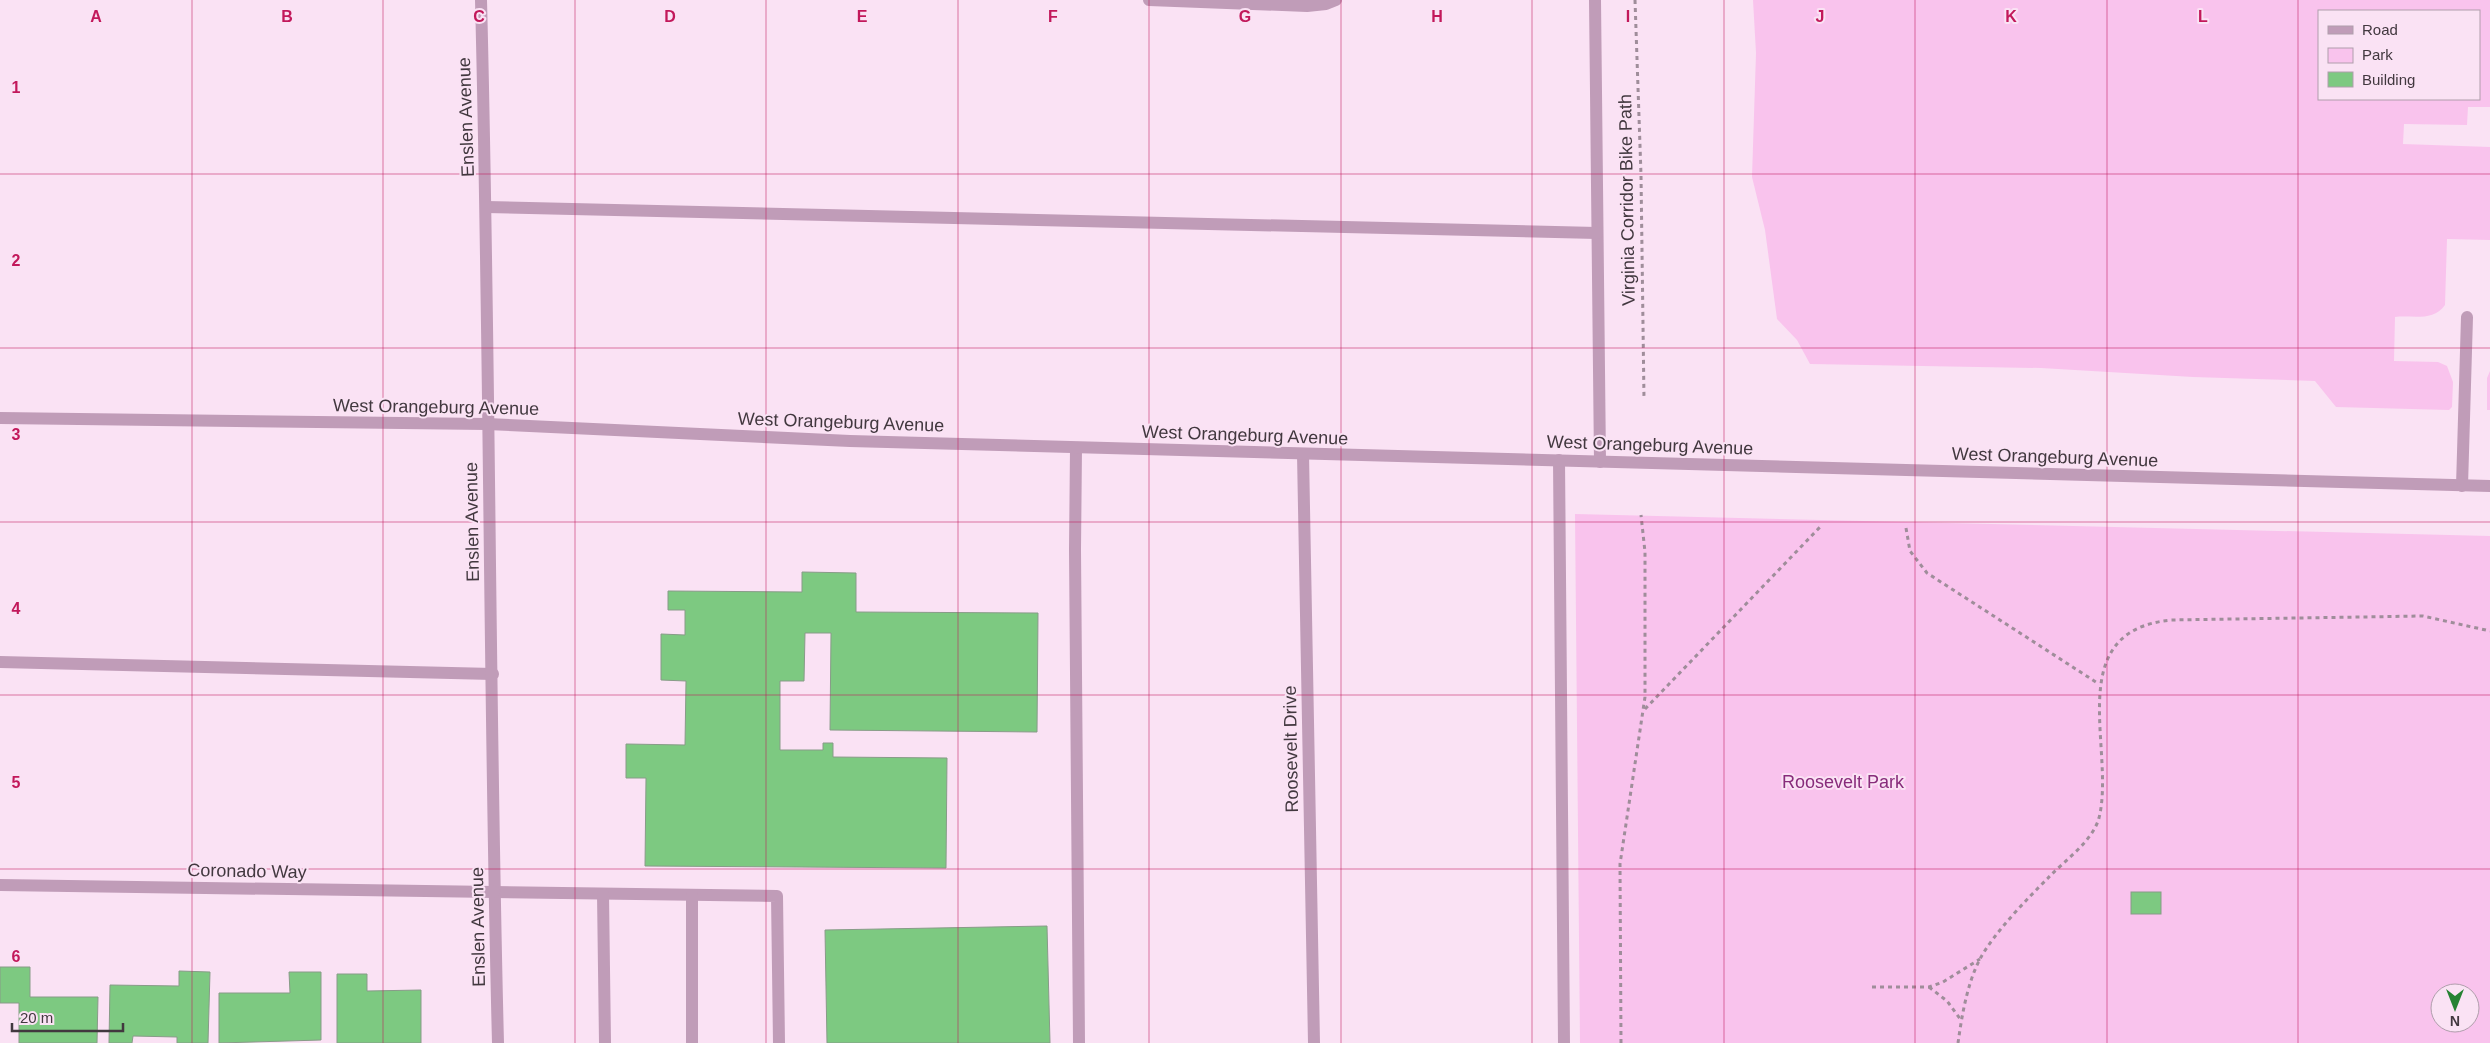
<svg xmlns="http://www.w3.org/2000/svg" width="2490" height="1043" font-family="Helvetica,sans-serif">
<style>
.green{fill:#f9c3ed;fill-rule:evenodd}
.building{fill:#7dc981;stroke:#889b88}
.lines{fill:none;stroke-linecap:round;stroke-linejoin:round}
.path{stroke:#9f8d9a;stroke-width:3;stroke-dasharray:4 4;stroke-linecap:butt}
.service{stroke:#c09cb8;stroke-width:12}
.minor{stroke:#c09cb8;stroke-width:12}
.tertiary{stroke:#c09cb8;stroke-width:12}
.grid{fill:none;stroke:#c2185b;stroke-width:1;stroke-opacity:0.55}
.labels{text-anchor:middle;stroke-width:4;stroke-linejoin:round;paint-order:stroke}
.street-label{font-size:18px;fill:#42383f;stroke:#fae2f4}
.park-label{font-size:18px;fill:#882c7b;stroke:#fae2f4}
.grid-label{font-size:16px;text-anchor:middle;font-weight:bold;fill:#c2185b;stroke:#fae2f4;stroke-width:4;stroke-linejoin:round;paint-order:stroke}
</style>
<rect width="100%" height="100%" fill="#fae2f4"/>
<g class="green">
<path d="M1753,0h737v107h-22l-1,18 -63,-1 -1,20 87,3v93l-43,-1 -2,66c-12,17 -32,10 -50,12l-1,44 44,1 9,4 6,16 -1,25 -3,3 -113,-3 -21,-26 -122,-4 -152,-9 -231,-4 -13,-24 -20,-21 -12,-89 -13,-53 4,-124zM2319,11h160v88h-160z"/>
<polygon points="2490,371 2490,410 2487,410 2487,378"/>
<path d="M1575,514l915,22v507h-910zM2440,993h30v30h-30z"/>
</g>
<g class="building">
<polygon points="802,572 856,573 856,612 1038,613 1037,732 830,730 831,633 805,633 804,681 780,681 780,750 823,750 823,743 833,743 833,757 947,758 946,868 645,866 646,778 626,778 626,744 685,745 686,681 661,680 661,634 685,635 685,610 668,610 668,591 802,592"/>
<rect x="2131" y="892" width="30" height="22"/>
<polygon points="1047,926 1050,1043 827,1043 825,930"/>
<polygon points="0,967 30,967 30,997 98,997 97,1043 19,1043 19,1003 0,1003"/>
<polygon points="179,971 210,972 208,1043 177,1043 177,1037 133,1036 132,1043 109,1043 110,985 179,986"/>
<polygon points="289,972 321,972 321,1040 219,1043 219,993 290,993"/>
<polygon points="337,974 367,974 367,991 421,990 421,1043 337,1043"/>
</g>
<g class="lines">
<g class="path">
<polyline points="1635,0 1641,175 1644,399"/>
<polyline points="1906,528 1910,551 1927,573 2099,684"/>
<polyline points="1645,709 1821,526"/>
<polyline points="1872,987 1929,987 1943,982 1980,959"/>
<polyline points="1929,987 1947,1001 1961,1020"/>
<polyline points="1621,1043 1620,864 1645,697 1645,552 1641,515"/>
<path d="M1958,1043c4,-28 9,-59 22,-84 13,-25 48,-61 68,-81 17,-18 44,-36 51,-60 17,-68 -39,-187 72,-198l252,-4 67,15"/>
</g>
<g class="service">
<polyline points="1595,0 1600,462"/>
<polyline points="486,207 1597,233"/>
<polyline points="1076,448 1075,550 1079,1043"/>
<polyline points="1559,460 1564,1043"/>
<polyline points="2462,486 2467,317"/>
<polyline points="0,662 493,674"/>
<polyline points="494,892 777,896 779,1043"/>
<polyline points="603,894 605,1043"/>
<polyline points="692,895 692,1043"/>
</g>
<g class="minor">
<path d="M481,0c9,348 8,695 17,1043"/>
<polyline points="1149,0 1307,6 1326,4 1336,0"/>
<polyline points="1303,454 1314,1043"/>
<polyline points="0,885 494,892"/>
</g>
<polyline class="tertiary" points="0,418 487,424 850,441 2490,486"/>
</g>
<path class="grid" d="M192,0v1043M383,0v1043M575,0v1043M766,0v1043M958,0v1043M1149,0v1043M1341,0v1043M1532,0v1043M1724,0v1043M1915,0v1043M2107,0v1043M2298,0v1043M0,174h2490M0,348h2490M0,522h2490M0,695h2490M0,869h2490"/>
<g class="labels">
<g class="street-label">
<text transform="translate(466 117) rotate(-92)" y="6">Enslen Avenue</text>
<text transform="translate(1627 200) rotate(-91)" y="6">Virginia Corridor Bike Path</text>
<text transform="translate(436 407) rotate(1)" y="6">West Orangeburg Avenue</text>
<text transform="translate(841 422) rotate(2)" y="6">West Orangeburg Avenue</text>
<text transform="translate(1245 435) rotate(2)" y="6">West Orangeburg Avenue</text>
<text transform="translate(1650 445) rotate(2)" y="6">West Orangeburg Avenue</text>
<text transform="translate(2055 457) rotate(2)" y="6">West Orangeburg Avenue</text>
<text transform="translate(472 522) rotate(-91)" y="6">Enslen Avenue</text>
<text transform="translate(1291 749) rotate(-91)" y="6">Roosevelt Drive</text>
<text transform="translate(247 871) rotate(1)" y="6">Coronado Way</text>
<text transform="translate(478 927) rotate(-91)" y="6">Enslen Avenue</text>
</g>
<g class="park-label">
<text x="1843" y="788">Roosevelt Park</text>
</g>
</g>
<g class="grid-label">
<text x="96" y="22">A</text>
<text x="287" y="22">B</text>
<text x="479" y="22">C</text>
<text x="670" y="22">D</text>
<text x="862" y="22">E</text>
<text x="1053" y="22">F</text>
<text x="1245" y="22">G</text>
<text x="1437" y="22">H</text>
<text x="1628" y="22">I</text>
<text x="1820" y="22">J</text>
<text x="2011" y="22">K</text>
<text x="2203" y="22">L</text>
<text x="16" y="93">1</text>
<text x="16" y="266">2</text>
<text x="16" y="440">3</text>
<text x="16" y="614">4</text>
<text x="16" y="788">5</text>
<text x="16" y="962">6</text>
</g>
<rect x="2318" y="10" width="162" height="90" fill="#fae2f4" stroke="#b09eac"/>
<rect x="2328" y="26" width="25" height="8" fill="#c09cb8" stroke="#b09eac"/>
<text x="2362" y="35" font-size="15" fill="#42383f">Road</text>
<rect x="2328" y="48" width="25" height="15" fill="#f9c3ed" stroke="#b09eac"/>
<text x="2362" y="60" font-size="15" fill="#42383f">Park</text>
<rect x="2328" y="72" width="25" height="15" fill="#7dc981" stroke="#b09eac"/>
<text x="2362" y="85" font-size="15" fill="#42383f">Building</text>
<g transform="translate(2455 1008) rotate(180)"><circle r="24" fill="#fae2f4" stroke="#b09eac"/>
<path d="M0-4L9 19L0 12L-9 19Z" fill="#268233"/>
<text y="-8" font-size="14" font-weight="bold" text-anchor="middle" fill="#42383f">N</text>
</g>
<path d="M12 1023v8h111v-8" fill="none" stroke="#42383f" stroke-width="2.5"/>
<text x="20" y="1023" font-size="15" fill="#42383f" stroke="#fae2f4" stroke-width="4" paint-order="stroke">20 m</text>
</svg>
